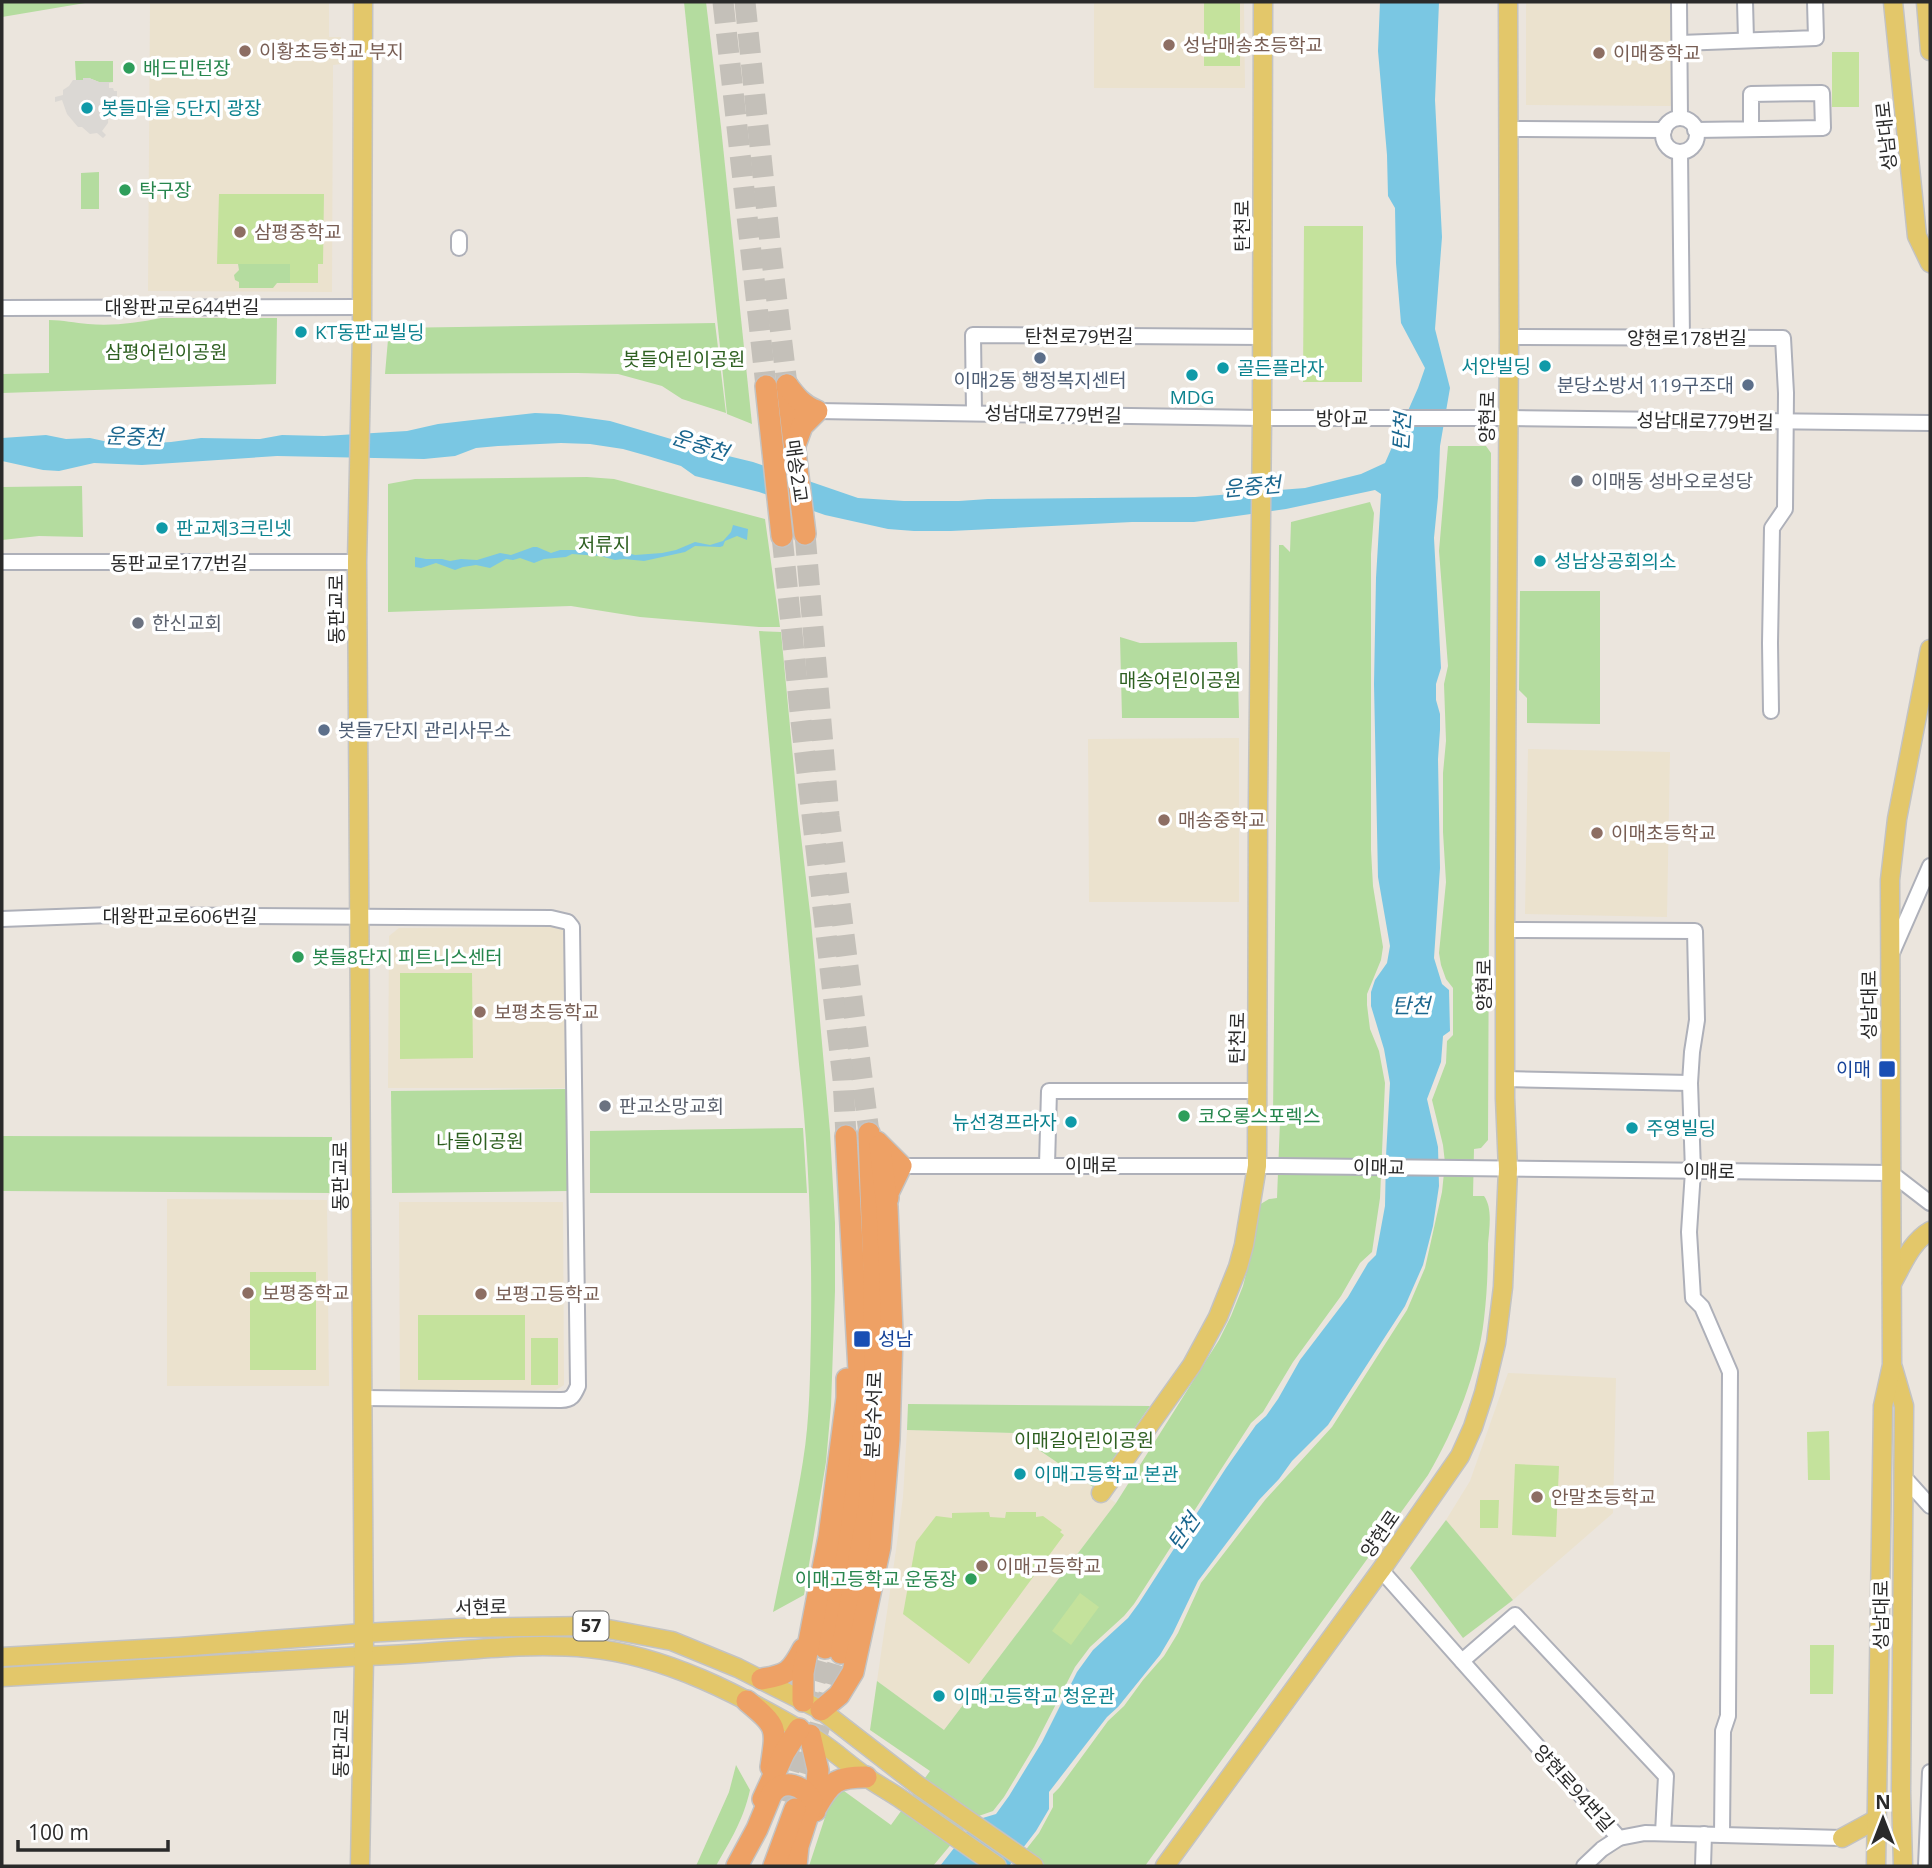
<svg xmlns="http://www.w3.org/2000/svg" width="1932" height="1868" font-family="'Open Sans','Noto Sans KR',sans-serif">
<style>
.education{fill:#ebe2ce}
.green{fill:#b4dc9f}
.pitch{fill:#c4e29c}
.plaza{fill:#dbd8d4}
.water{fill:#7ac7e3}
.lines{fill:none;stroke-linecap:round;stroke-linejoin:round}
.highway-tunnel{stroke:#c4c0b9;stroke-width:21;stroke-dasharray:21 10;stroke-linecap:butt}
.minor-casing{stroke:#aeb0b9;stroke-width:18}
.major-casing{stroke:#c3c3c3;stroke-width:21}
.highway-casing{stroke:#c3c3c3;stroke-width:24}
.minor{stroke:#fff;stroke-width:14}
.major{stroke:#e3c76a;stroke-width:18}
.highway{stroke:#eea165;stroke-width:21}
.education-dot{fill:#8d6e63;stroke:#fff;stroke-width:2.5}
.leisure-dot{fill:#2e9e5b;stroke:#fff;stroke-width:2.5}
.culture-dot{fill:#0f9aa8;stroke:#fff;stroke-width:2.5}
.service-dot{fill:#5c6f8a;stroke:#fff;stroke-width:2.5}
.worship-dot{fill:#6b7280;stroke:#fff;stroke-width:2.5}
.transit-dot{fill:#1a4fb4;stroke:#fff;stroke-width:2.5}
.labels{text-anchor:middle;stroke-width:7;stroke-linejoin:round;paint-order:stroke}
.shield{fill:#fff;stroke:#6a6a6a;stroke-width:2}
.shield-label{font-size:18px;font-weight:bold;fill:#2a2a2a}
.education-label{font-size:19px;fill:#785e54;stroke:#fff;text-anchor:start}
.leisure-label{font-size:19px;fill:#27864d;stroke:#fff;text-anchor:start}
.culture-label{font-size:19px;fill:#0d838f;stroke:#fff;text-anchor:start}
.street-label{font-size:19px;fill:#2a2a2a;stroke:#fff}
.park-label{font-size:19px;fill:#2e6021;stroke:#fff}
.service-label{font-size:19px;fill:#4e5e75;stroke:#fff}
.worship-label{font-size:19px;fill:#5b616d;stroke:#fff;text-anchor:start}
.transit-label{font-size:19px;fill:#164399;stroke:#fff;text-anchor:end}
.water-label{font-size:21px;font-style:italic;fill:#1a668e;stroke:#fff}
</style>
<rect width="100%" height="100%" fill="#ebe5dd"/>
<g class="education">
<polygon points="150,2 329,2 329,37 341,37 341,64 333,65 332,292 148,291"/>
<polygon points="1094,2 1244,2 1245,88 1094,88"/>
<polygon points="1526,2 1672,2 1671,106 1526,105"/>
<polygon points="1239,738 1239,902 1089,902 1088,739"/>
<polygon points="1528,749 1670,752 1667,917 1525,914"/>
<polygon points="565,927 569,932 572,1088 388,1088 389,936 399,928"/>
<polygon points="167,1199 327,1200 329,1386 167,1386"/>
<polygon points="399,1202 563,1202 564,1385 556,1390 400,1390"/>
<polygon points="1508,1373 1616,1378 1613,1513 1513,1600 1446,1520 1470,1481"/>
<polygon points="907,1430 1014,1433 1116,1503 944,1730 877,1681 897,1543 903,1497"/>
</g>
<g class="green">
<polygon points="2,2 91,2 2,17"/>
<polygon points="684,2 706,2 721,127 752,424 727,414"/>
<polygon points="75,61 113,61 113,82 99,82 89,78 83,80 76,80"/>
<polygon points="99,172 99,209 81,209 81,173"/>
<polygon points="238,264 291,264 290,283 277,283 273,288 239,288 239,282 235,280 234,275 239,270"/>
<path d="M161,318h116l-1,66 -274,9v-19l47,-1v-53c14,0 26,3 39,4 25,2 49,-1 73,-6z"/>
<polygon points="715,323 726,413 682,399 662,386 618,374 578,373 385,374 389,328"/>
<path d="M1448,446h38l5,7 -3,687 -7,8 -7,1 -1,47h11c9,12 5,34 4,48 0,25 -1,50 -4,75 -6,53 -29,110 -56,156l-283,391h-132l26,-33 14,-26v-13l6,-6 49,-67 16,-15 19,-26 21,-24 14,-23 23,-50 64,-83 67,-73 75,-117 18,-42 17,-76 3,-29 -2,-18 -11,-45 14,-37 1,-22 6,-6v-47l-7,-9 -5,-14 -2,-12 7,-71 -3,-50v-59l3,-32 -2,-57 4,-18 -9,-115z"/>
<polygon points="587,477 614,479 765,519 780,627 759,627 640,617 571,606 388,612 388,484 415,479"/>
<polygon points="82,486 83,537 39,536 2,540 2,487"/>
<polygon points="1370,502 1374,513 1371,554 1371,850 1373,886 1383,947 1381,960 1367,994 1367,1005 1370,1029 1379,1051 1385,1083 1380,1198 1372,1252 1360,1263 1341,1296 1293,1362 1263,1412 1251,1423 1134,1604 1124,1616 1090,1647 1075,1667 1034,1747 1004,1797 993,1811 973,1818 933,1866 809,1866 833,1793 844,1791 891,1825 930,1771 870,1730 877,1681 944,1730 1116,1503 1219,1340 1231,1316 1243,1286 1255,1239 1259,1205 1269,1199 1277,1198 1280,1121 1273,1116 1279,545 1283,545 1290,552 1291,522"/>
<polygon points="1520,591 1600,591 1600,724 1527,723 1527,698 1519,690"/>
<path d="M759,631l22,1 17,179 13,110 19,211 5,91v68l-4,115 -5,56 -22,133 -31,17c10,-50 22,-100 30,-151 7,-43 7,-88 8,-132 1,-89 -2,-177 -12,-265z"/>
<polygon points="1120,637 1140,643 1237,642 1239,718 1122,718"/>
<polygon points="567,1089 568,1191 392,1193 391,1091"/>
<polygon points="803,1128 807,1193 590,1193 590,1131"/>
<polygon points="2,1136 332,1137 332,1193 2,1191"/>
<polygon points="908,1404 1150,1406 1093,1487 1014,1433 907,1430"/>
<polygon points="1446,1520 1513,1600 1463,1638 1410,1568"/>
<path d="M736,1765l14,25c-7,31 -19,49 -34,76h-20l33,-74z"/>
</g>
<g class="pitch">
<rect x="1204" y="2" width="36" height="64"/>
<rect x="1832" y="52" width="27" height="55"/>
<polygon points="219,194 324,194 323,264 318,264 318,283 290,283 290,264 217,264"/>
<polygon points="1304,226 1363,226 1362,382 1303,382"/>
<polygon points="400,973 472,973 473,1058 400,1059"/>
<rect x="250" y="1272" width="66" height="98"/>
<rect x="418" y="1315" width="107" height="65"/>
<rect x="531" y="1338" width="27" height="47"/>
<polygon points="1829,1431 1830,1480 1808,1480 1807,1432"/>
<polygon points="1515,1464 1559,1466 1556,1537 1512,1535"/>
<polygon points="1480,1500 1499,1500 1498,1528 1480,1528"/>
<polygon points="989,1512 990,1517 1005,1518 1006,1512 1036,1512 1036,1517 1043,1516 1062,1530 1060,1532 1064,1535 969,1664 903,1614 916,1542 936,1516 952,1518 952,1513"/>
<polygon points="1080,1593 1099,1607 1071,1645 1052,1631"/>
<polygon points="1810,1645 1834,1645 1833,1694 1810,1694"/>
</g>
<polygon class="plaza" points="83,78 89,78 99,82 113,82 109,83 109,88 113,88 114,91 117,91 117,99 109,104 108,123 102,131 106,135 103,138 97,133 90,134 82,127 78,127 67,114 62,100 55,102 55,97 63,95 63,90 69,86 73,80 83,80"/>
<g class="water">
<polygon points="1380,2 1439,2 1435,100 1442,237 1435,329 1450,388 1440,446 1438,497 1434,538 1441,668 1436,684 1436,700 1440,714 1440,730 1438,759 1440,868 1434,958 1442,984 1449,990 1450,1031 1443,1036 1441,1062 1427,1099 1438,1147 1439,1186 1433,1226 1423,1265 1405,1306 1328,1425 1292,1461 1279,1479 1259,1500 1198,1581 1173,1633 1160,1655 1118,1707 1107,1717 1049,1792 1049,1809 1036,1831 1009,1866 940,1866 976,1820 996,1814 1009,1796 1042,1742 1077,1672 1093,1650 1128,1618 1139,1603 1226,1468 1256,1425 1266,1416 1278,1399 1300,1360 1348,1297 1368,1263 1376,1255 1385,1206 1386,1156 1390,1083 1384,1049 1371,1006 1371,992 1375,980 1387,963 1390,946 1378,877 1374,684 1376,578 1381,494 1375,490 1286,509 1194,522 1132,522 951,531 914,531 888,529 825,515 759,492 695,476 681,466 648,456 623,449 590,444 561,443 498,446 476,448 455,456 424,459 277,456 142,465 94,463 59,471 43,470 2,461 2,438 46,435 66,439 90,438 108,442 134,444 171,442 201,438 260,439 282,435 324,436 407,431 438,424 535,413 559,414 610,421 688,444 692,442 720,454 753,462 858,498 904,501 959,501 988,499 1195,497 1305,488 1361,474 1385,463 1418,388 1425,368 1401,323 1396,263 1395,208 1388,196 1387,155 1378,51"/>
<polygon points="733,525 748,529 747,540 737,536 725,541 723,546 720,547 695,546 685,552 644,561 624,559 615,560 600,556 572,554 566,557 544,559 534,563 520,558 513,560 506,559 490,568 476,565 463,567 455,570 436,563 421,568 415,567 415,557 426,559 442,559 450,561 461,559 477,560 500,553 511,555 533,547 537,547 551,553 560,550 581,550 598,554 619,551 635,555 662,553 676,550 695,542 710,545 723,541 731,532"/>
</g>
<g class="lines">
<g class="highway-tunnel">
<polyline points="723,2 766,386"/>
<polyline points="745,2 771,252 787,385"/>
<polyline points="805,534 829,816 869,1133"/>
<polyline points="782,536 801,721 843,1079 846,1136"/>
<polyline points="780,1800 825,1648"/>
<polyline points="797,1804 841,1653"/>
</g>
<defs>
<g id="minor">
<polyline points="1679,2 1680,118"/>
<polyline points="1745,2 1746,40"/>
<polyline points="1680,43 1816,38 1815,2"/>
<circle cx="1680" cy="135" r="17"/>
<polyline points="1508,129 1664,130"/>
<polyline points="1695,130 1823,128 1822,93 1751,94 1751,129"/>
<polyline points="1680,152 1682,338"/>
<polyline points="459,238 459,248"/>
<polyline points="2,308 362,307"/>
<polyline points="1509,337 1783,338 1786,393 1785,509 1772,528 1770,643 1771,711"/>
<polyline points="817,411 1262,418 1508,418 1930,423"/>
<polyline points="974,413 973,335 1263,337"/>
<polyline points="2,562 357,562"/>
<path d="M2,919l109,-4 440,3 17,4 4,5 6,459c-4,9 -6,14 -17,14l-198,-2"/>
<polyline points="1505,930 1695,931 1697,1020 1692,1052 1690,1083 1693,1171 1689,1232 1693,1298 1702,1307 1730,1372 1728,1716 1723,1731 1722,1835"/>
<polyline points="1892,953 1930,866"/>
<polyline points="1505,1079 1690,1083"/>
<polyline points="1047,1165 1049,1091 1257,1091"/>
<polyline points="901,1166 1281,1166 1891,1173 1930,1203"/>
<polyline points="1903,1476 1930,1506"/>
<polyline points="1381,1570 1619,1838 1645,1833 1842,1838"/>
<polyline points="1462,1661 1515,1615 1666,1776 1663,1833"/>
<polyline points="1584,1866 1602,1849 1619,1838"/>
<polyline points="1703,1866 1704,1834"/>
<polyline points="1926,1866 1930,1772"/>
</g>
<g id="major">
<polyline points="1893,2 1917,236 1930,263"/>
<polyline points="1926,2 1930,51"/>
<path d="M1892,1283c11,-19 19,-41 38,-52"/>
<polyline points="1893,1368 1904,1406 1901,1791 1903,1866"/>
<polyline points="1101,1493 1192,1365 1218,1317 1238,1267 1244,1245 1257,1166 1258,803 1262,418 1263,2"/>
<polyline points="2,1657 179,1647 364,1633 460,1628 592,1626 672,1641 738,1668 821,1710 919,1786 1034,1866"/>
<path d="M2,1677l362,-21c74,-1 149,-15 224,-8 78,7 154,48 221,87 20,11 37,28 56,41 11,8 24,15 36,23 32,22 64,45 96,67"/>
<polyline points="1842,1838 1877,1819"/>
<polyline points="360,1866 364,1656 357,562 362,333 363,2"/>
<polyline points="1165,1866 1381,1570 1460,1456 1473,1427 1484,1393 1496,1343 1503,1287 1508,1169 1505,1098 1505,930 1509,337 1508,2"/>
<polyline points="1876,1866 1883,1406 1892,1365 1890,880 1897,819 1930,649"/>
</g>
<g id="highway">
<polyline points="787,385 805,534"/>
<path d="M787,385c8,11 16,21 30,26l-15,15 -7,19"/>
<polyline points="766,386 782,536"/>
<polyline points="877,1142 901,1166 888,1193 888,1198"/>
<polyline points="825,1648 850,1501 861,1407 846,1136"/>
<polyline points="841,1653 869,1506 875,1410 874,1275 869,1133"/>
<path d="M762,1679c25,-4 29,-7 41,-30"/>
<path d="M747,1701c31,26 30,26 24,66"/>
<polyline points="803,1701 803,1673 829,1537 847,1398 847,1379"/>
<polyline points="821,1710 839,1695 853,1672 880,1547 889,1439 892,1333 887,1207 880,1146"/>
<polyline points="810,1735 818,1770 815,1811"/>
<polyline points="763,1799 784,1753 799,1729"/>
<path d="M817,1806c14,-25 20,-29 49,-29"/>
<path d="M737,1866l20,-37 14,-34c11,-18 34,-10 41,7l-14,44 -2,20"/>
<polyline points="774,1866 795,1809"/>
</g>
</defs>
<use href="#minor" class="minor-casing"/>
<use href="#major" class="major-casing"/>
<use href="#highway" class="highway-casing"/>
<use href="#minor" class="minor"/>
<use href="#major" class="major"/>
<use href="#highway" class="highway"/>
</g>
<g class="education-dot">
<circle cx="1169" cy="45" r="7"/>
<circle cx="245" cy="51" r="7"/>
<circle cx="1599" cy="53" r="7"/>
<circle cx="240" cy="232" r="7"/>
<circle cx="1164" cy="820" r="7"/>
<circle cx="1597" cy="833" r="7"/>
<circle cx="480" cy="1012" r="7"/>
<circle cx="248" cy="1293" r="7"/>
<circle cx="481" cy="1294" r="7"/>
<circle cx="1537" cy="1497" r="7"/>
<circle cx="982" cy="1566" r="7"/>
</g>
<g class="leisure-dot">
<circle cx="129" cy="68" r="7"/>
<circle cx="125" cy="190" r="7"/>
<circle cx="298" cy="957" r="7"/>
<circle cx="1184" cy="1116" r="7"/>
<circle cx="971" cy="1579" r="7"/>
</g>
<g class="culture-dot">
<circle cx="87" cy="108" r="7"/>
<circle cx="301" cy="332" r="7"/>
<circle cx="1545" cy="366" r="7"/>
<circle cx="1223" cy="368" r="7"/>
<circle cx="1192" cy="375" r="7"/>
<circle cx="162" cy="528" r="7"/>
<circle cx="1540" cy="561" r="7"/>
<circle cx="1071" cy="1122" r="7"/>
<circle cx="1632" cy="1128" r="7"/>
<circle cx="1020" cy="1474" r="7"/>
<circle cx="939" cy="1696" r="7"/>
</g>
<g class="service-dot">
<circle cx="1040" cy="358" r="7"/>
<circle cx="1748" cy="385" r="7"/>
<circle cx="324" cy="730" r="7"/>
</g>
<g class="worship-dot">
<circle cx="1577" cy="481" r="7"/>
<circle cx="138" cy="623" r="7"/>
<circle cx="605" cy="1106" r="7"/>
</g>
<g class="transit-dot">
<rect x="1878" y="1060" width="18" height="18" rx="3.5"/>
<rect x="853" y="1330" width="18" height="18" rx="3.5"/>
</g>
<g class="labels">
<rect class="shield" x="573.5" y="1611.5" width="35" height="29" rx="5"/>
<g class="shield-label">
<text x="591" y="1632">57</text>
</g>
<g class="education-label">
<text x="1183" y="52">성남매송초등학교</text>
<text x="259" y="58">이황초등학교 부지</text>
<text x="1613" y="60">이매중학교</text>
<text x="254" y="239">삼평중학교</text>
<text x="1178" y="827">매송중학교</text>
<text x="1611" y="840">이매초등학교</text>
<text x="494" y="1019">보평초등학교</text>
<text x="262" y="1300">보평중학교</text>
<text x="495" y="1301">보평고등학교</text>
<text x="1551" y="1504">안말초등학교</text>
<text x="996" y="1573">이매고등학교</text>
</g>
<g class="leisure-label">
<text x="143" y="75">배드민턴장</text>
<text x="139" y="197">탁구장</text>
<text x="312" y="964">봇들8단지 피트니스센터</text>
<text x="1198" y="1123">코오롱스포렉스</text>
<text x="957" y="1586" text-anchor="end">이매고등학교 운동장</text>
</g>
<g class="culture-label">
<text x="101" y="115">봇들마을 5단지 광장</text>
<text x="315" y="339">KT동판교빌딩</text>
<text x="1531" y="373" text-anchor="end">서안빌딩</text>
<text x="1237" y="375">골든플라자</text>
<text x="1192" y="404" text-anchor="middle">MDG</text>
<text x="176" y="535">판교제3크린넷</text>
<text x="1554" y="568">성남상공회의소</text>
<text x="1057" y="1129" text-anchor="end">뉴선경프라자</text>
<text x="1646" y="1135">주영빌딩</text>
<text x="1034" y="1481">이매고등학교 본관</text>
<text x="953" y="1703">이매고등학교 청운관</text>
</g>
<g class="street-label">
<text transform="translate(1886 136) rotate(-96)" y="7">성남대로</text>
<text transform="translate(1242 226) rotate(-90)" y="7">탄천로</text>
<text x="182" y="314">대왕판교로644번길</text>
<text x="1079" y="343">탄천로79번길</text>
<text x="1687" y="345">양현로178번길</text>
<text transform="translate(1053 414) rotate(1)" y="7">성남대로779번길</text>
<text transform="translate(1487 417) rotate(-89)" y="7">양현로</text>
<text x="1342" y="425">방아교</text>
<text transform="translate(1705 421) rotate(1)" y="7">성남대로779번길</text>
<text transform="translate(797 471) rotate(82)" y="7">매송2교</text>
<text x="179" y="570">동판교로177번길</text>
<text transform="translate(336 609) rotate(-90)" y="7">동판교로</text>
<text x="180" y="923">대왕판교로606번길</text>
<text transform="translate(1484 985) rotate(-90)" y="7">양현로</text>
<text transform="translate(1869 1005) rotate(-90)" y="7">성남대로</text>
<text transform="translate(1237 1038) rotate(-89)" y="7">탄천로</text>
<text x="1091" y="1172">이매로</text>
<text transform="translate(1379 1167) rotate(1)" y="7">이매교</text>
<text transform="translate(1709 1171) rotate(1)" y="7">이매로</text>
<text transform="translate(340 1176) rotate(-90)" y="7">동판교로</text>
<text transform="translate(873 1415) rotate(-88)" y="7">분당수서로</text>
<text transform="translate(1380 1534) rotate(-55)" y="7">양현로</text>
<text transform="translate(481 1607) rotate(-1)" y="7">서현로</text>
<text transform="translate(1881 1615) rotate(-90)" y="7">성남대로</text>
<text transform="translate(341 1743) rotate(-89)" y="7">동판교로</text>
<text transform="translate(1574 1788) rotate(48)" y="7">양현로94번길</text>
</g>
<g class="park-label">
<text x="166" y="359">삼평어린이공원</text>
<text x="684" y="366">봇들어린이공원</text>
<text x="604" y="551">저류지</text>
<text x="1180" y="687">매송어린이공원</text>
<text x="480" y="1148">나들이공원</text>
<text x="1084" y="1447">이매길어린이공원</text>
</g>
<g class="service-label">
<text x="1040" y="387">이매2동 행정복지센터</text>
<text x="1734" y="392" text-anchor="end">분당소방서 119구조대</text>
<text x="338" y="737" text-anchor="start">봇들7단지 관리사무소</text>
</g>
<g class="worship-label">
<text x="1591" y="488">이매동 성바오로성당</text>
<text x="152" y="630">한신교회</text>
<text x="619" y="1113">판교소망교회</text>
</g>
<g class="transit-label">
<text x="1871" y="1076">이매</text>
<text x="878" y="1346" text-anchor="start">성남</text>
</g>
<g class="water-label">
<text transform="translate(1402 432) rotate(-86)" y="7">탄천</text>
<text transform="translate(134 437) rotate(2)" y="7">운중천</text>
<text transform="translate(700 445) rotate(18)" y="7">운중천</text>
<text transform="translate(1252 487) rotate(-5)" y="7">운중천</text>
<text x="1411" y="1013">탄천</text>
<text transform="translate(1184 1532) rotate(-55)" y="7">탄천</text>
</g>
</g>
<rect width="1932" height="1868" fill="none" stroke="#2a2a2a" stroke-width="7"/>
<g transform="translate(1883 1819)" stroke="#ffffff" stroke-width="5" paint-order="stroke">
<path d="M0-5L12 26L0 18L-12 26Z" fill="#2a2a2a"/>
<text y="-10" font-size="19" font-weight="bold" text-anchor="middle" fill="#2a2a2a">N</text>
</g>
<path d="M18 1840v10h150v-10" fill="none" stroke="#2a2a2a" stroke-width="3.5"/>
<text x="28" y="1840" font-size="21" fill="#2a2a2a" stroke="#ffffff" stroke-width="5" paint-order="stroke">100 m</text>
</svg>
